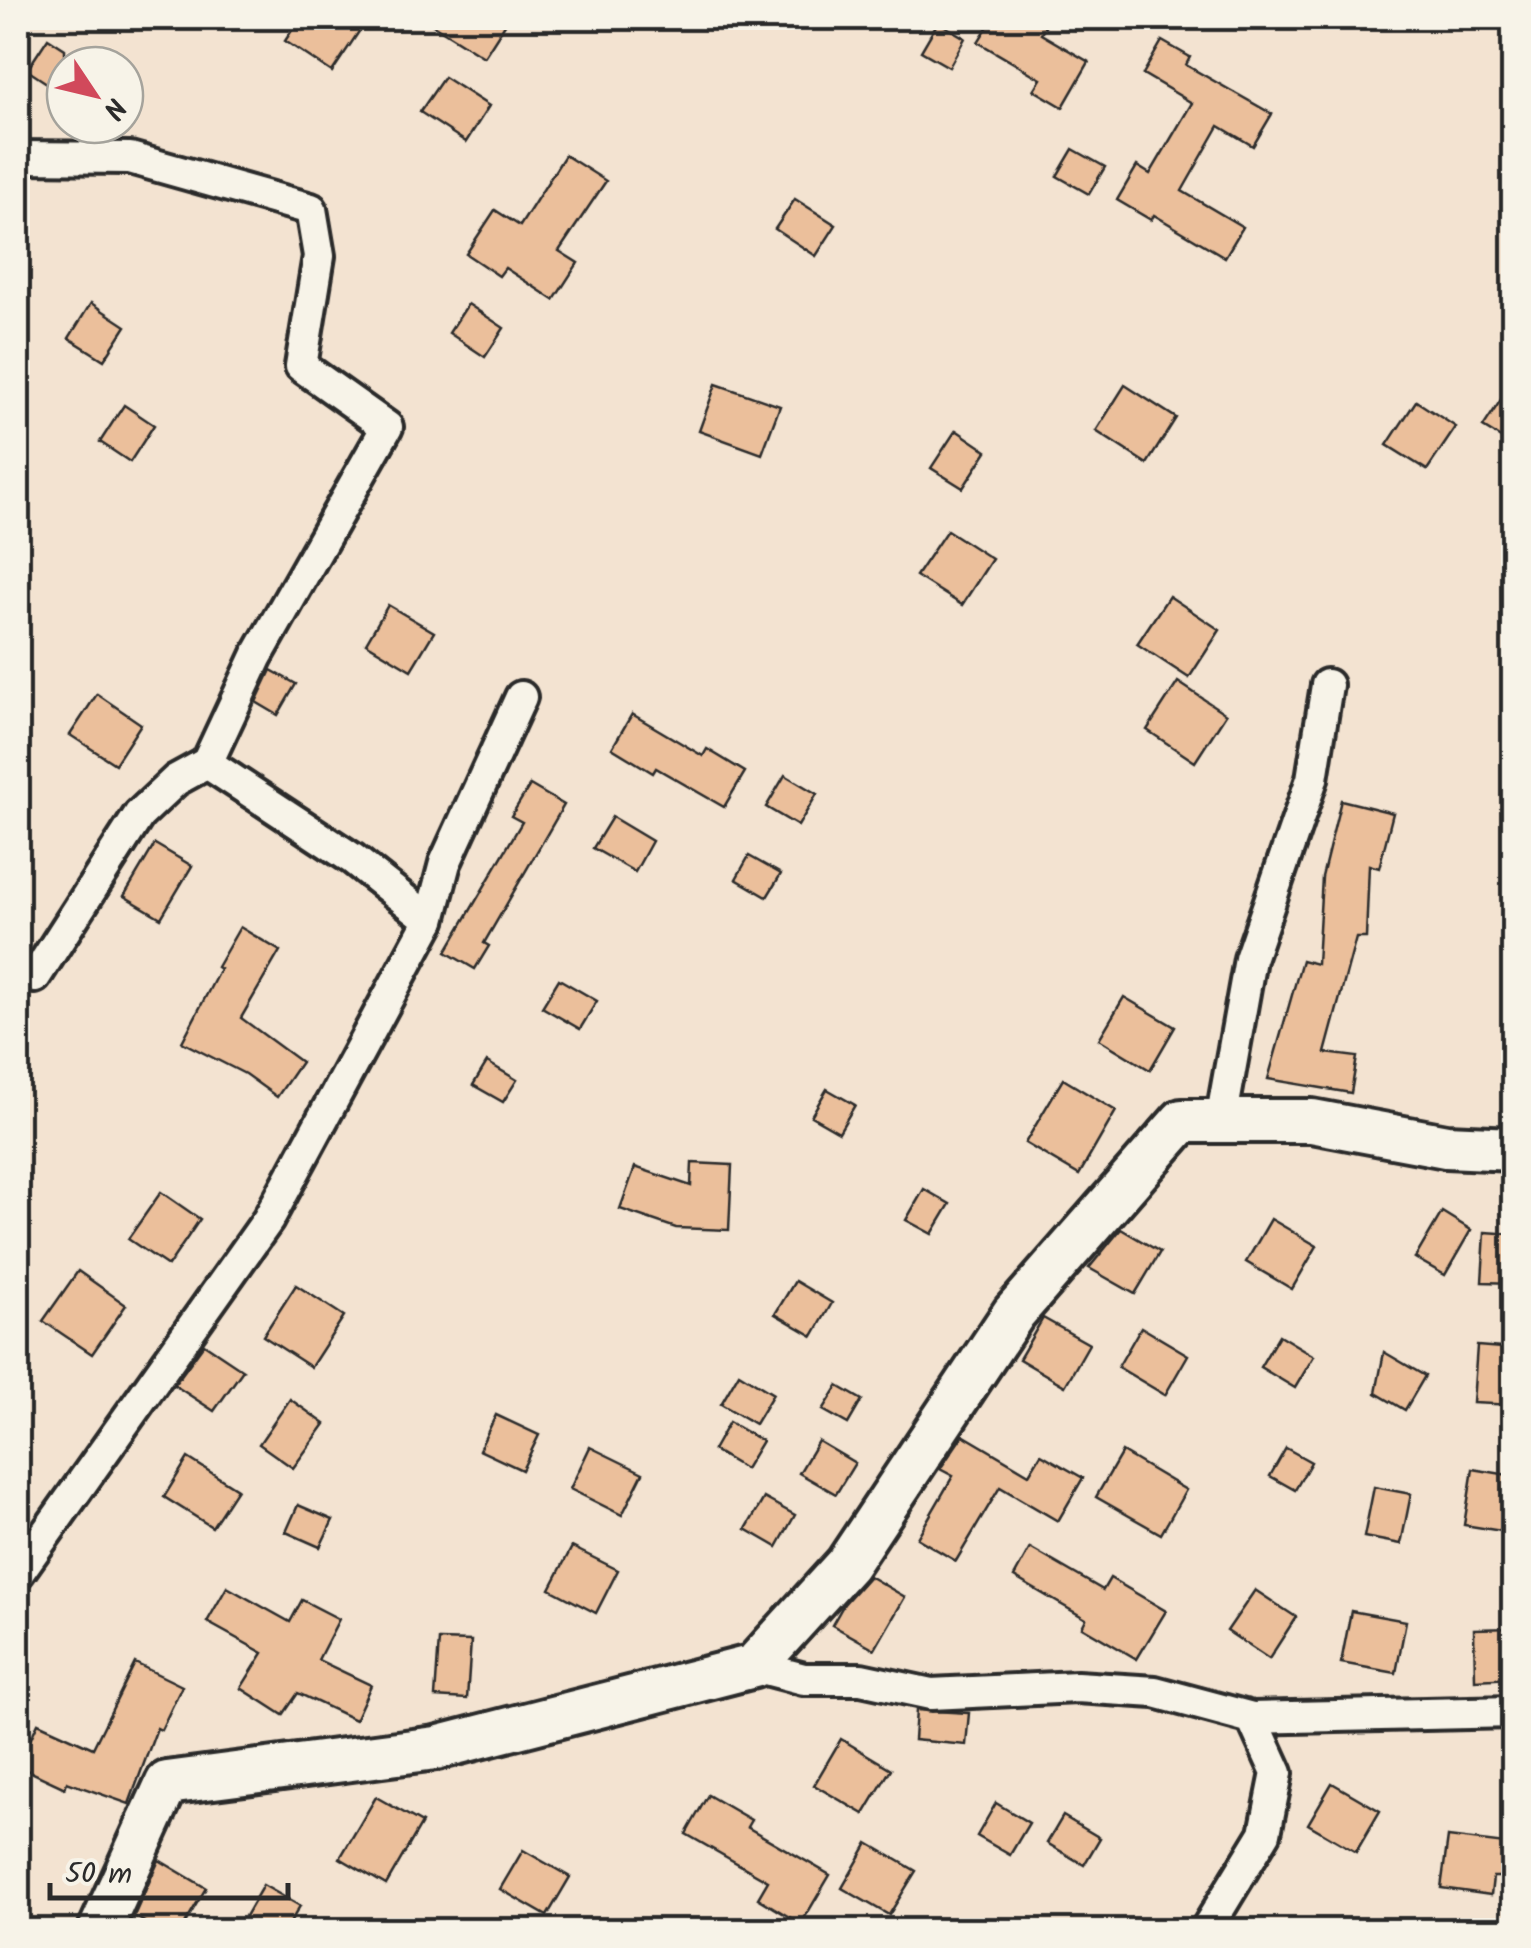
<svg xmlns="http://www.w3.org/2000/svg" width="1531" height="1948" font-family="Kalam,sans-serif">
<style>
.building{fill:#ebbf9b;stroke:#2b2b2b;stroke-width:2.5}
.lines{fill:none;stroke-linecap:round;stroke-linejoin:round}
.minor-casing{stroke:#2b2b2b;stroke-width:38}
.secondary-casing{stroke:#2b2b2b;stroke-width:50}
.minor{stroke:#f7f3e8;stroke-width:30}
.secondary{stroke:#f7f3e8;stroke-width:42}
</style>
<rect width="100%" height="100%" fill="#f3e3d1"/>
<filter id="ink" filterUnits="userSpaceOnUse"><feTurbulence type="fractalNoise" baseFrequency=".01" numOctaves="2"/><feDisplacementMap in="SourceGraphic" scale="20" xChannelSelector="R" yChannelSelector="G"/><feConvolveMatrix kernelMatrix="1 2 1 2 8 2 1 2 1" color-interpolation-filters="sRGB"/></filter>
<g filter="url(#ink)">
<g class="building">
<polygon points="300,18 368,18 332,72 285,41"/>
<polygon points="422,18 509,18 484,57"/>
<polygon points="993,18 1029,18 1045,27 1041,34 1089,62 1063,107 1034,90 1041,79 978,42"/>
<polygon points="938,22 965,38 949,67 921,51"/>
<polygon points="48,38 65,49 65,95 27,70"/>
<polygon points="1162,41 1190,57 1186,65 1272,114 1253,146 1219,126 1182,191 1243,227 1225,257 1154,215 1151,220 1117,200 1137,166 1150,174 1192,103 1143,74"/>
<polygon points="444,77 489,106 466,142 420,112"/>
<polygon points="1073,149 1105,167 1089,194 1057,176"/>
<polygon points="565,155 606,181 559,251 578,263 554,300 505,268 499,276 466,254 495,210 520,226"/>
<polygon points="795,199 836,225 816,256 775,229"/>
<polygon points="91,303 126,326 104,360 69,338"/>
<polygon points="468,304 504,328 485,357 449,333"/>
<polygon points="1514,380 1514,446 1483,427"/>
<polygon points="716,384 780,406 762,454 699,431"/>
<polygon points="1125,385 1176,418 1147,464 1096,431"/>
<polygon points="1416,401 1456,427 1427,470 1387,445"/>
<polygon points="124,405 154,425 130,462 100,442"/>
<polygon points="956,430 987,451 963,488 931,468"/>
<polygon points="947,530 992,559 962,605 916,576"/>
<polygon points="1169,596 1220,630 1189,678 1137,644"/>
<polygon points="388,605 434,632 411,670 366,643"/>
<polygon points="271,670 296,684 278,715 256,702"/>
<polygon points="1178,682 1226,714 1195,762 1147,730"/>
<polygon points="97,694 141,724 115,764 70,735"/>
<polygon points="632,714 703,756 707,749 745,772 724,807 656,768 653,773 612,748"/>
<polygon points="785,775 817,794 798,826 766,807"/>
<polygon points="530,785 564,805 484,943 489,946 475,969 446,952 522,822 511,816"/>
<polygon points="1341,800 1393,813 1379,868 1369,865 1366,938 1356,938 1325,1053 1357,1057 1351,1093 1268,1079 1302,960 1317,964 1322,877"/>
<polygon points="612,817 652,841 635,872 593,848"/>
<polygon points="155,844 192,866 161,918 124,896"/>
<polygon points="749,856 781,874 767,897 736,879"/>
<polygon points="240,927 280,951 241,1018 301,1062 277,1097 245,1074 182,1042 220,969 217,967"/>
<polygon points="559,979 597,1001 580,1029 542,1007"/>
<polygon points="1124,997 1175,1027 1150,1070 1099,1039"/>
<polygon points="487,1062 517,1080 503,1102 473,1085"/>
<polygon points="1063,1079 1116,1111 1079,1175 1025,1143"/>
<polygon points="827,1089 855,1105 839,1132 811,1116"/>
<polygon points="692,1163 732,1165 729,1230 676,1228 620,1209 635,1167 691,1186"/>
<polygon points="924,1189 950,1204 932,1234 906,1220"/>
<polygon points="161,1192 200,1219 168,1266 128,1239"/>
<polygon points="1442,1212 1471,1230 1445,1275 1415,1258"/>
<polygon points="1271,1219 1317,1246 1292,1289 1246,1262"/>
<polygon points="1121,1229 1160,1252 1135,1294 1089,1268"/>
<polygon points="1485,1232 1514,1234 1514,1283 1482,1282"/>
<polygon points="78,1271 126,1305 92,1354 43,1321"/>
<polygon points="795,1281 832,1303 813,1336 775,1314"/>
<polygon points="296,1285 344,1316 311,1367 263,1336"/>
<polygon points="1043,1318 1089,1344 1065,1386 1019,1359"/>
<polygon points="1141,1327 1188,1355 1165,1395 1118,1367"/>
<polygon points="1279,1335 1314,1356 1295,1388 1260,1367"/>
<polygon points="204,1344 243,1370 214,1411 174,1385"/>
<polygon points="1477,1346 1514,1349 1514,1405 1473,1403"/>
<polygon points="1384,1352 1425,1376 1405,1410 1376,1393"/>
<polygon points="739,1373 773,1394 755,1424 721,1404"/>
<polygon points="838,1386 862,1400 848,1424 823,1410"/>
<polygon points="290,1399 325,1424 293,1468 259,1444"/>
<polygon points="496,1415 539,1435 522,1470 479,1450"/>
<polygon points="729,1422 762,1441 745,1469 713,1450"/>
<polygon points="963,1435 1029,1474 1041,1454 1083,1478 1058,1521 1000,1487 956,1561 917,1538 953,1476 940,1469"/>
<polygon points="818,1441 855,1463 836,1494 799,1473"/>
<polygon points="590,1447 643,1473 622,1515 570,1489"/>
<polygon points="1286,1448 1311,1462 1295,1490 1270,1476"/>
<polygon points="1122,1452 1186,1490 1161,1534 1096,1497"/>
<polygon points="188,1458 237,1489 212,1527 164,1497"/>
<polygon points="1473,1469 1514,1476 1514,1533 1464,1525"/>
<polygon points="1374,1487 1411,1494 1401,1544 1364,1537"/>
<polygon points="764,1498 795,1515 777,1547 746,1529"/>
<polygon points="298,1505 333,1520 320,1547 286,1532"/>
<polygon points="572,1547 618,1570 596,1613 550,1589"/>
<polygon points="1030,1548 1103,1590 1110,1578 1166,1611 1137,1659 1082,1627 1086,1619 1014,1577"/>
<polygon points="869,1576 905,1597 875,1649 832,1625 844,1604"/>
<polygon points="227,1587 290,1622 302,1600 339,1619 318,1660 371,1685 355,1720 298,1693 283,1715 241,1688 263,1653 207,1622"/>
<polygon points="1255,1590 1296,1617 1269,1659 1227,1631"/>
<polygon points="1351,1611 1406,1621 1396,1673 1341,1663"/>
<polygon points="1514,1628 1514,1678 1475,1680 1474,1629"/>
<polygon points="439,1640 471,1641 467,1699 435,1697"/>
<polygon points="135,1663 182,1686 161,1730 157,1728 129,1804 67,1782 65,1788 18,1766 38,1723 93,1748"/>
<polygon points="916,1710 969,1713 966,1745 914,1740"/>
<polygon points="841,1739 891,1769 864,1814 814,1785"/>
<polygon points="1332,1783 1380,1811 1356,1852 1308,1824"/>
<polygon points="708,1795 751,1820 747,1827 830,1875 801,1924 758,1898 768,1881 686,1834"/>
<polygon points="376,1797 422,1823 386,1885 340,1858"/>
<polygon points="996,1803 1029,1823 1010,1855 977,1836"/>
<polygon points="1063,1816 1100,1838 1084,1865 1047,1843"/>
<polygon points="1448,1837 1514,1845 1514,1877 1493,1877 1491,1895 1441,1888"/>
<polygon points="868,1843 916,1871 889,1915 842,1888"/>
<polygon points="523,1850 570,1877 547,1916 500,1889"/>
<polygon points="159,1860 206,1888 181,1930 159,1930 134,1916"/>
<polygon points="263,1885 300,1906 286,1930 237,1930"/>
</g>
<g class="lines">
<defs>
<g id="minor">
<polyline points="18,157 130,158 311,209 319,256 301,366 387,427 257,656 207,763 353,859 430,920 268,1220 18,1573"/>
<polyline points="430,920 445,863 521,697"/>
<polyline points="35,977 139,815 176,780 207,763"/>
<polyline points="1221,1121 1250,959 1312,779 1327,685"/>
<polyline points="754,1666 804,1679 861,1679 931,1694 1077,1687 1155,1692 1252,1718 1277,1773 1265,1833 1206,1930"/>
<polyline points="1252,1718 1514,1712"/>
</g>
<polyline id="secondary" points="100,1930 167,1783 436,1748 754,1666 847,1564 1014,1313 1182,1121 1312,1121 1446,1146 1514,1149"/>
</defs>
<use href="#minor" class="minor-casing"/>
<use href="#secondary" class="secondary-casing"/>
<use href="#minor" class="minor"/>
<use href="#secondary" class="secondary"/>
</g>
</g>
<rect width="1531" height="1948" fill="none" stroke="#f7f3e8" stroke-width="60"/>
<rect x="30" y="30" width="1471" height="1888" fill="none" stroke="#2b2b2b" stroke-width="4" filter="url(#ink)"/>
<g transform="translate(95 95) rotate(125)"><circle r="48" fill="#f7f3e8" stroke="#a5a39c" stroke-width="2.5"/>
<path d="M0-8L18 38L0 25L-18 38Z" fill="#d1495b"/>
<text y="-15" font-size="28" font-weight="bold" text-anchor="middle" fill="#2b2b2b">N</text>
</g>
<path d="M50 1883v15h238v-15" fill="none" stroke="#2b2b2b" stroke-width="5"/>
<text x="65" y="1883" font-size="30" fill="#2b2b2b" stroke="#f7f3e8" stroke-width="8" paint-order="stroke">50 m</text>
</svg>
